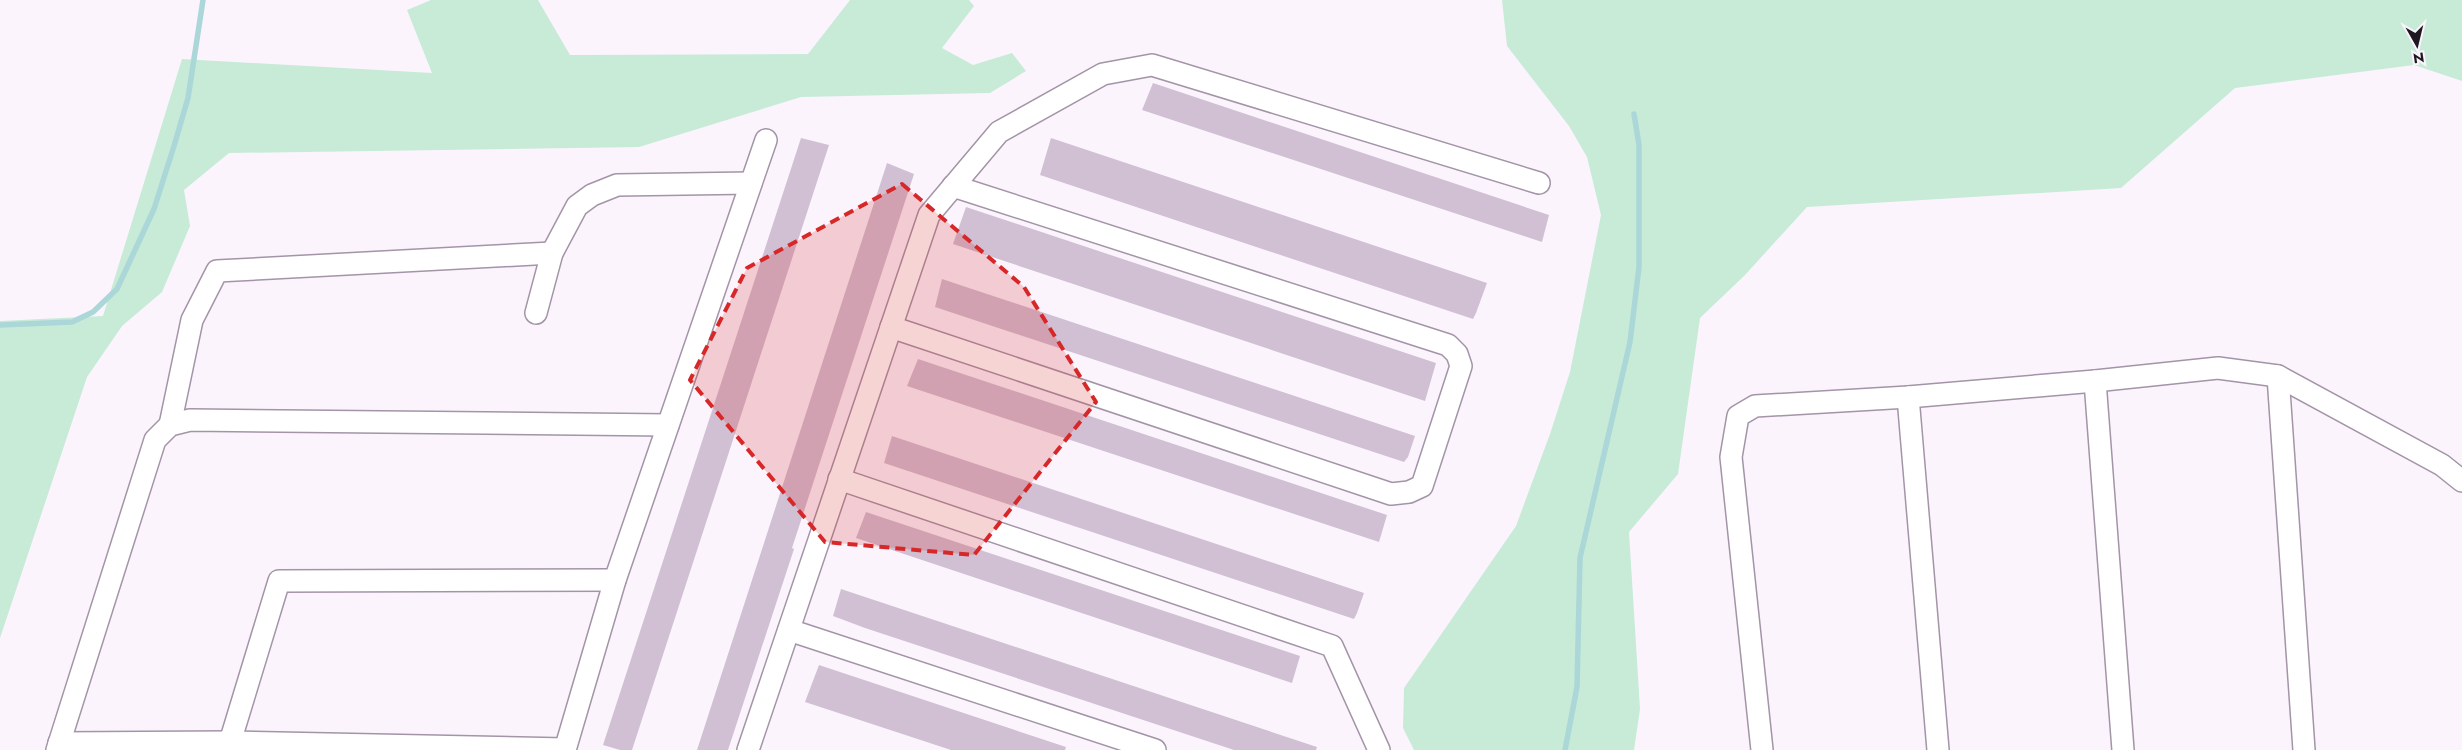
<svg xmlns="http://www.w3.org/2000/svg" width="2462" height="750" font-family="Jost,sans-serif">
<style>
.green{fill:#c7ebd7}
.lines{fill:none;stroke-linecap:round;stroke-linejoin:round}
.stream{stroke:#abd7d8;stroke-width:5.5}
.building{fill:#d1c0d4}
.minor-casing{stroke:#a394a7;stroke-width:24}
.minor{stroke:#fff;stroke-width:21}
.marked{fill:#d62828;fill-opacity:0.2;stroke:#d62828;stroke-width:4;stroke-dasharray:10 6;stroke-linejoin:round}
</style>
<rect width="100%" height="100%" fill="#fbf4fd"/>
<g class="green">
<polygon points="431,0 538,0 570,55 808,54 850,0 969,0 974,6 942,48 973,65 1012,53 1026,71 990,93 801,97 639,147 229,153 184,190 190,226 162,292 122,326 87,377 0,638 0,321 103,316 182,59 432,73 407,10"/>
<polygon points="1502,0 2462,0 2462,81 2414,65 2235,88 2121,188 1807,207 1745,275 1700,318 1678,474 1629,532 1640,709 1634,750 1414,750 1403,728 1404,688 1516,526 1550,434 1570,372 1601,215 1587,157 1569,126 1507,46"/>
</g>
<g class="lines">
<g class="stream">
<polyline points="0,325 72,322 93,312 117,289 154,209 174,146 188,98 203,0"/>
<polyline points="1565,750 1577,687 1580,558 1630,342 1639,267 1639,145 1634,114"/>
</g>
</g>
<g class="building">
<polygon points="1153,83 1549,215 1542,242 1142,110"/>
<polygon points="801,138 829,145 632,750 620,750 603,745"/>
<polygon points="1051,138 1487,283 1476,313 1473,319 1040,175"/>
<polygon points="887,163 914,174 792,548 794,549 728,750 697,750"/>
<polygon points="966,207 1436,363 1425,401 953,244"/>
<polygon points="942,279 1415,436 1408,457 1404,462 935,307"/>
<polygon points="918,359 1387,515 1379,542 907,386"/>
<polygon points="892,436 1364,593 1357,613 1354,619 884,463"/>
<polygon points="866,512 1300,656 1292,683 856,538"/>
<polygon points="841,589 1317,747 1316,750 1234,750 865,628 833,616"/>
<polygon points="819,665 1066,747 1065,750 951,750 805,702"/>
</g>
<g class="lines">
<defs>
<g id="minor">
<polyline points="536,313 552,253 577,206 592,195 617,185 751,183"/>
<polyline points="891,327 1391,494 1409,492 1422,486 1461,366 1457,354 1448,345 953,186"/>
<polyline points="2278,376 2304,750"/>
<polyline points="2095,381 2123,750"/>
<polyline points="1908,397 1938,750"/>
<polyline points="170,425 192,320 217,271 552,253"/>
<polyline points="839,479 1332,646 1379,750"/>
<polyline points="789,630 1155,750"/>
<polyline points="230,742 279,581 615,580"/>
<polyline points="59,743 230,742 565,749"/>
<polyline points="57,750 155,440 170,425 190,420 668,425"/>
<polyline points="565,750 615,580 766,140"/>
<polyline points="748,750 929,215 999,132 1103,74 1152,65 1539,183"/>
<polyline points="1762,750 1731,457 1738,416 1755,406 1908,397 2095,381 2218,368 2278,376 2442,465 2462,481"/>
</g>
</defs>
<use href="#minor" class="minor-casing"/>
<use href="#minor" class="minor"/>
</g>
<path class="marked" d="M902,184l122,103 72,115 -122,153 -149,-13 -135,-162 57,-112z"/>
<g transform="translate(2417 45) rotate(172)" stroke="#fbf4fd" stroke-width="4" paint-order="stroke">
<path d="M0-4L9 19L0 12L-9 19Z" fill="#1d171f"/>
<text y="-8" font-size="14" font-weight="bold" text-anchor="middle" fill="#1d171f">N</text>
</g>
</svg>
